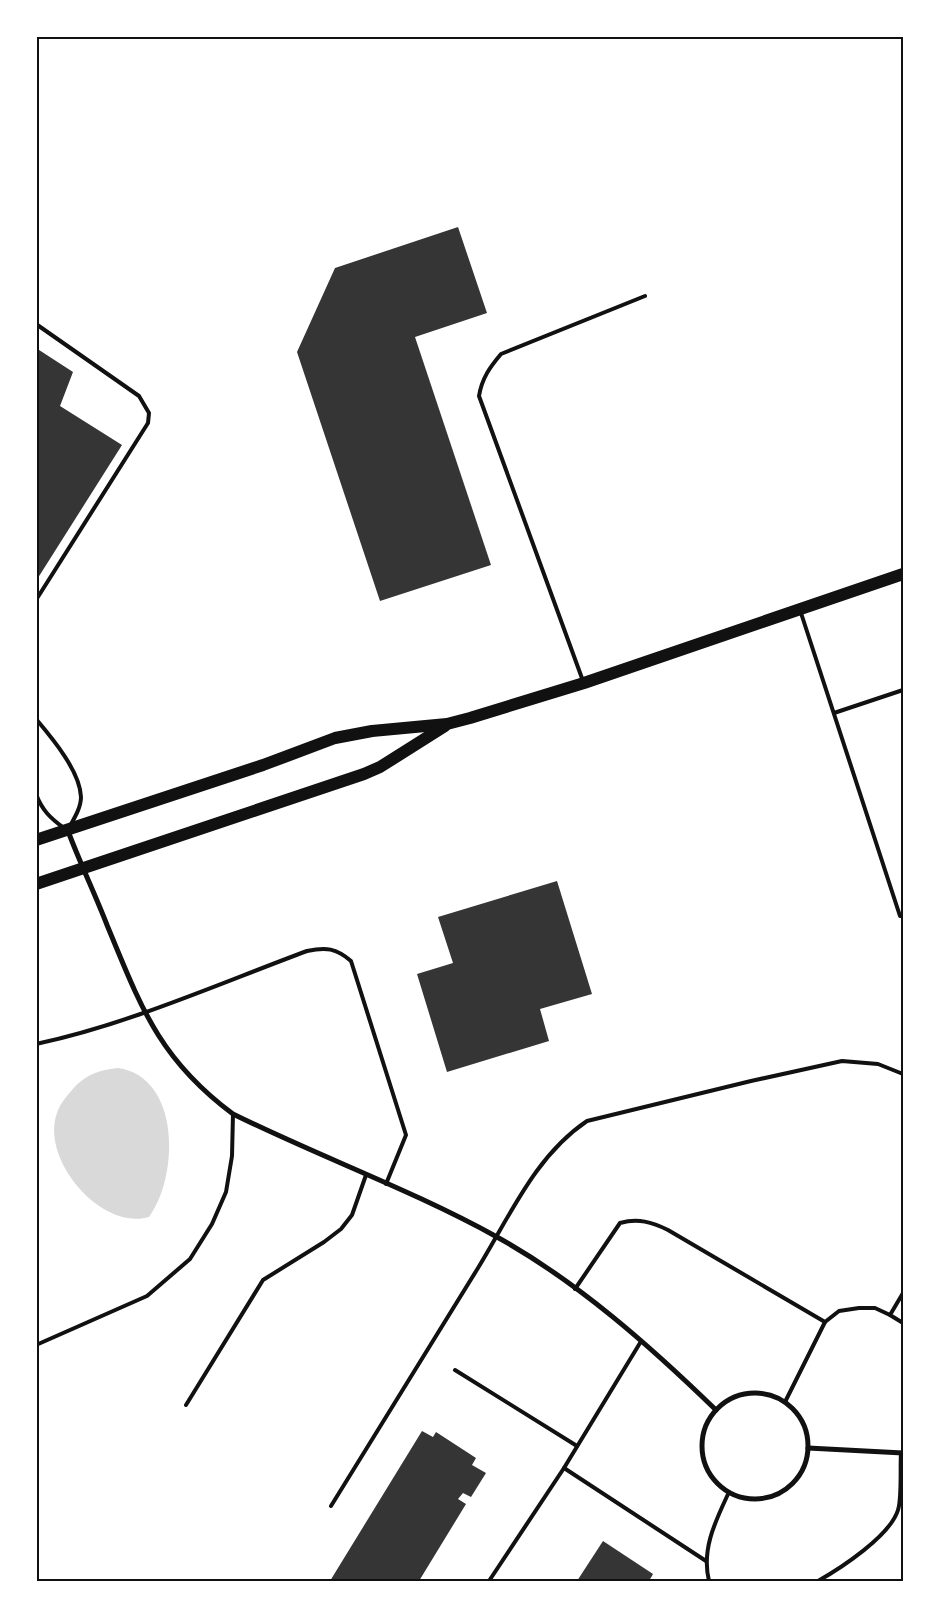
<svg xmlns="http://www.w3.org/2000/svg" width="939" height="1617" font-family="Karla,sans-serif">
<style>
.water{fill:#d9d9d9}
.building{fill:#353535}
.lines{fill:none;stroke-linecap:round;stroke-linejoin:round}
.service{stroke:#111;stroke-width:4}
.minor{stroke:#111;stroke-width:5}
.primary{stroke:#111;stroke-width:12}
.neatline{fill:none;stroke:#111;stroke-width:2}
</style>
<rect width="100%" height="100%" fill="#fff"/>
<path class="water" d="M118,1068c63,9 61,109 31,149 -48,14 -109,-58 -92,-104 3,-9 9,-16 15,-23 13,-15 26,-20 46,-22z"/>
<g class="building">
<polygon points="458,227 487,313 415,337 491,565 380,601 297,352 335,268"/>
<polygon points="36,348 73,372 60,406 122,445 36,581"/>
<polygon points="557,881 592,994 540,1009 549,1041 447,1072 417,974 453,963 438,917"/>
<polygon points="422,1431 433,1437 436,1432 476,1458 472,1465 486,1473 471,1497 463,1493 458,1499 466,1504 419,1581 330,1581"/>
<polygon points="603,1541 653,1574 649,1581 577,1581"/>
</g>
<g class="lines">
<g class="service">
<polyline points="36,324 139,396 149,413 148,423 36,600"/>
<polyline points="801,613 900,916 903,915"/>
<path d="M583,681l-104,-285c3,-18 11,-29 22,-42l144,-58"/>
<polyline points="834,713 903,690"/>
<path d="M36,719c16,19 44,52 45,78 0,10 -6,20 -11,29"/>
<path d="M36,794c6,16 14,24 28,34"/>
<path d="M36,1044c93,-20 182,-60 271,-93 19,-4 29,-3 44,10l55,174 -20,49"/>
<path d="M575,1289l45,-66c18,-5 32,-1 48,7l157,92"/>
<polyline points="903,1293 890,1315 903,1323"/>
<polyline points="36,1345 147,1296 190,1259 212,1224 226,1192 232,1156 233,1114"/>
<polyline points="455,1370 577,1446"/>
<polyline points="785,1402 825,1322 839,1311 859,1308 875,1308 890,1315"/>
<polyline points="186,1405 263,1280 324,1242 341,1229 352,1215 366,1175"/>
<polyline points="564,1468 706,1561"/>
<path d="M331,1506c49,-79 98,-158 147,-238 32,-52 57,-112 109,-147l164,-40 91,-20 36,3 25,10"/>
<polyline points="489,1581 564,1468 640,1343"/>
<path d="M709,1581c-8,-32 7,-61 20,-89"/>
<path d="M818,1581c23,-13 72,-45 80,-71 4,-11 2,-44 3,-57"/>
</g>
<g class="minor">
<path d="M68,831c12,32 27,63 39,94 34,82 52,134 126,189 87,43 179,76 264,123 81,45 153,109 219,173"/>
<circle cx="755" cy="1446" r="53"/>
<polyline points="808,1448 903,1453"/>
</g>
<g class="primary">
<polyline points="36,840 263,765 335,738 372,731 447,724 470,718 584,683 903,574"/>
<polyline points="36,884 364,774 380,767 445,726"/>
</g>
</g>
<rect width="939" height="1617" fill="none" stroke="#ffffff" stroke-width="75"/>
<rect x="38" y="38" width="864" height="1542" class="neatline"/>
</svg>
